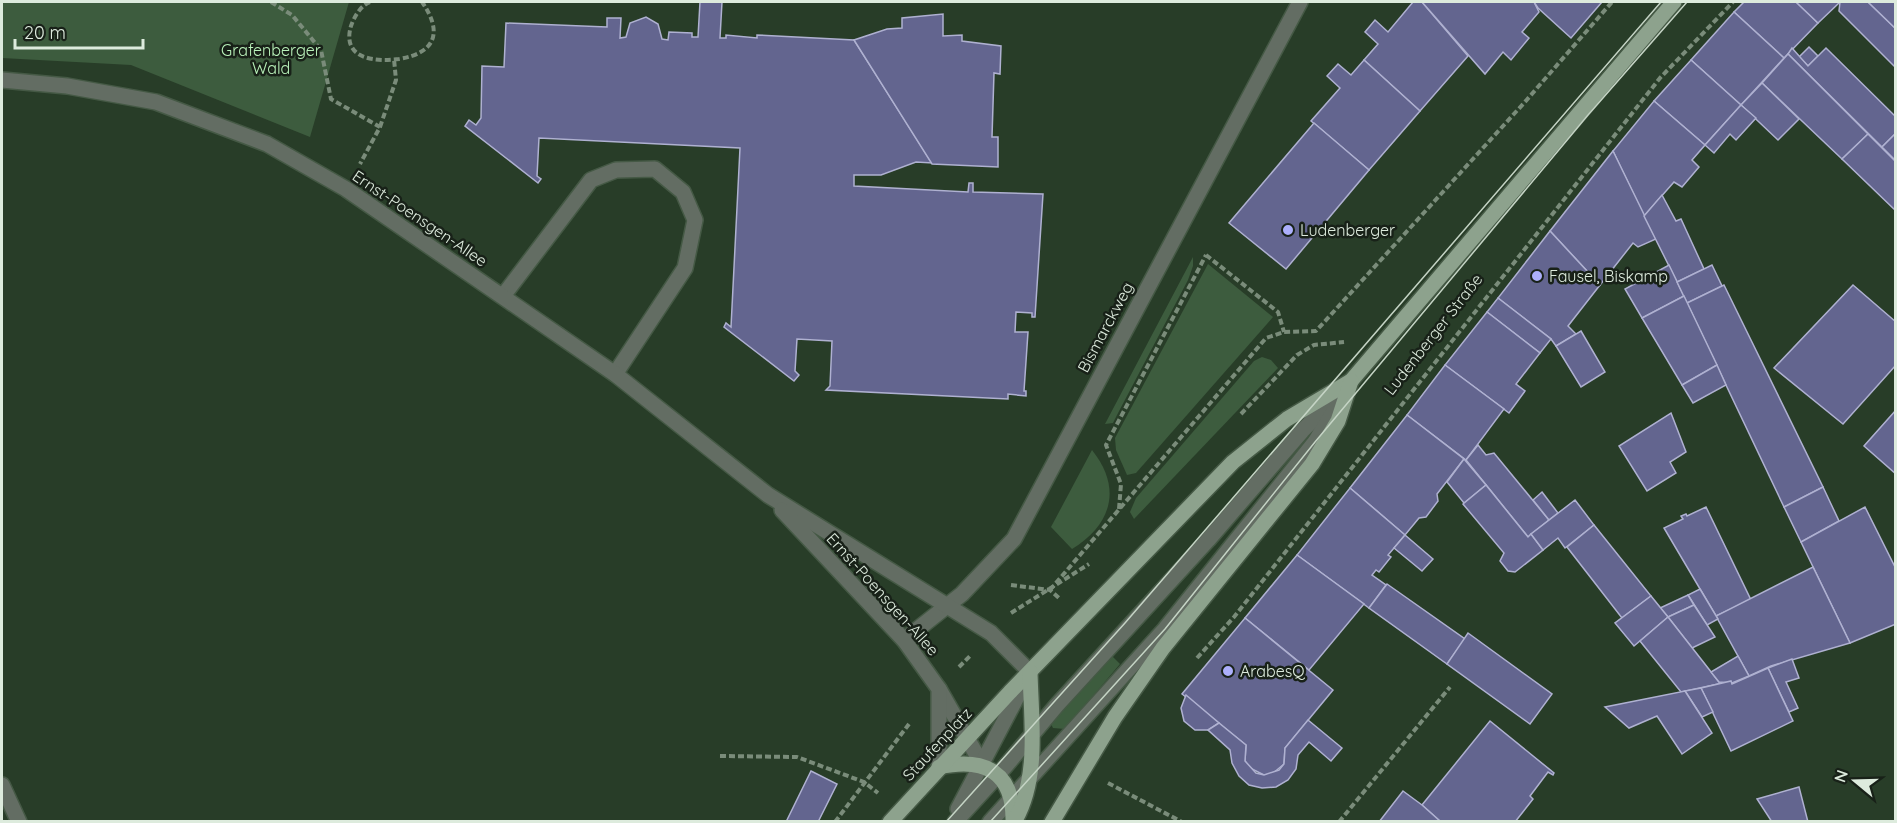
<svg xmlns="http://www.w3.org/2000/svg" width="1897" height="823" font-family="Quicksand,sans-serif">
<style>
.green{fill:#3d5c3e}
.building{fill:#63658f;stroke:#afb1d1;stroke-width:1.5}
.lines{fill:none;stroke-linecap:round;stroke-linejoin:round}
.service-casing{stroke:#455945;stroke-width:18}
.minor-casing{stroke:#455945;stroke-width:18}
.tertiary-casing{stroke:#455945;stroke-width:18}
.primary-casing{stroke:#455945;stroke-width:18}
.path{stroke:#7a8c7a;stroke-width:4;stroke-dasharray:6 3;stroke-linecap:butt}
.service{stroke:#636d63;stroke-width:15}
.minor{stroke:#636d63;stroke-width:15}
.tertiary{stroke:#636d63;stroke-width:15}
.primary{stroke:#8da28d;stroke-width:15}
.tram{stroke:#c5d4c5;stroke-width:1.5}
.poi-dot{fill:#acaffb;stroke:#182118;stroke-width:2}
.labels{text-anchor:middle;stroke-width:5;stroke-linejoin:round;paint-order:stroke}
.park-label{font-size:16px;fill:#b9f2ba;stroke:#182118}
.street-label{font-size:16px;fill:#ddebdd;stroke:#182118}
.poi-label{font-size:16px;fill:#ddebdd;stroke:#182118;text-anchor:start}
</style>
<rect width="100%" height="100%" fill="#283d28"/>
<g class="green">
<polygon points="2,2 349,2 310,137 131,65 2,58"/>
<polygon points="1193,257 1193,266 1188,280 1117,415 1113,423 1105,424"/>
<polygon points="1208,264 1273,317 1136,473 1127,475 1116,450 1115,438"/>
<polygon points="1262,357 1271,360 1278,368 1134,519 1130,512 1136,498 1254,361"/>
<path d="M1092,450c31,39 19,75 -20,99l-21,-22z"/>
<polygon points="1109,653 1120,664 1065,729 1053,728 1050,722"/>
</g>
<g class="building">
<polygon points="700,2 722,2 720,38 726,38 726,35 757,38 757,35 854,40 932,163 916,162 881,175 854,175 854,186 968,192 969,183 973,183 973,192 1043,194 1035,317 1032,317 1032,313 1016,312 1015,332 1028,332 1024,391 1026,391 1026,396 1008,394 1008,399 826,390 830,386 832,341 797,339 795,371 799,375 794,381 724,327 726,323 731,327 740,148 539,138 537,176 541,179 538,183 465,126 469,120 476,125 481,118 482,66 504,67 506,23 607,27 607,18 621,18 620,38 626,37 630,23 646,17 658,24 662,39 668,40 669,32 692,33 692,37 698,37"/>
<polygon points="1413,2 1422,2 1468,56 1420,111 1364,60 1378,44 1365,32 1375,20 1388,32"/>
<polygon points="1422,2 1534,2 1539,12 1522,32 1529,38 1511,60 1503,52 1485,74"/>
<polygon points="1534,2 1602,2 1571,38 1538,8"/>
<polygon points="1744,2 1796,2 1818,23 1784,58 1734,12"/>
<polygon points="1796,2 1840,2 1818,23"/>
<polygon points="1840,2 1868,2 1896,29 1896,68 1839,11"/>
<polygon points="1868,2 1896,2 1896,29"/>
<polygon points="1734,12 1784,58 1741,105 1691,60"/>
<polygon points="943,14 943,36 962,35 962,41 1001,46 1000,74 994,73 992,137 998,137 998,167 932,164 854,40 887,29 902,28 902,18"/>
<polygon points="1809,47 1818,56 1808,66 1799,57"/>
<polygon points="1792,48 1808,66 1826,48 1896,117 1896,133 1882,147 1788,54"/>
<polygon points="1788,54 1868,134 1842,159 1762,83"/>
<polygon points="1364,60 1420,111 1369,170 1311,121 1340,88 1327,76 1338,64 1351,75"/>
<polygon points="1691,60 1741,105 1705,145 1654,101"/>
<polygon points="1762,83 1799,119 1778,140 1741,105"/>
<polygon points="1654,101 1705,145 1692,160 1699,167 1682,187 1674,182 1644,216 1613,151"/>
<polygon points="1741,105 1756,118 1736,140 1730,134 1714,153 1705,145"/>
<polygon points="1314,123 1369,170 1286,269 1229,223"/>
<polygon points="1896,133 1896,161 1882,147"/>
<polygon points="1868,134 1896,162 1896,211 1842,159"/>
<polygon points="1613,151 1656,239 1638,247 1633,243 1600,285 1550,231"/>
<polygon points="1662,195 1676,221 1681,219 1704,269 1677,282 1644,216"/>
<polygon points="1550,231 1600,285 1568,326 1576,334 1556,346 1551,339 1498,298"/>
<polygon points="1669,265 1684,296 1642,318 1625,289"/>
<polygon points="1712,265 1722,286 1687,303 1677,282"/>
<polygon points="1724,285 1823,487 1784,507 1687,303"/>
<polygon points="1853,285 1896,322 1896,365 1843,424 1774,368"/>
<polygon points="1684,296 1717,365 1682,385 1642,318"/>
<polygon points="1498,298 1551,339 1540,353 1487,312"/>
<polygon points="1487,312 1540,353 1516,384 1525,391 1509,413 1445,365"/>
<polygon points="1581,331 1605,372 1581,387 1556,346"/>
<polygon points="1445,365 1504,409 1466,460 1407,415"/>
<polygon points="1717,365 1726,385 1693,403 1682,385"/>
<polygon points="1896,410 1896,474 1864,446"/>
<polygon points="1671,413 1686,452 1670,462 1676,473 1647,491 1619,446"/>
<polygon points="1407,415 1464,459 1437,494 1438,501 1426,517 1419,518 1405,535 1350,488"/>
<polygon points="1478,445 1486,455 1494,453 1549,520 1528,537 1466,460"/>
<polygon points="1464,459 1486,485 1464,503 1447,482"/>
<polygon points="1486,485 1528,537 1531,534 1543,550 1515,572 1508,571 1500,561 1504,553 1463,504"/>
<polygon points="1823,487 1839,521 1801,542 1784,507"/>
<polygon points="1350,488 1405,535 1388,555 1391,557 1379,572 1376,570 1372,575 1386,585 1369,608 1297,555"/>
<polygon points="1542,492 1558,513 1549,520 1533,500"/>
<polygon points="1575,500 1594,525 1565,548 1558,538 1543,550 1531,534"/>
<polygon points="1706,507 1751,600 1716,616 1664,528 1683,519 1681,516 1686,514 1687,516"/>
<polygon points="1865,507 1896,569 1896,624 1850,643 1801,542"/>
<polygon points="1594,525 1651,596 1622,618 1567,547"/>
<polygon points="1405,535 1433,559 1422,571 1394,548"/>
<polygon points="1297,555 1364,604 1309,670 1245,618"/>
<polygon points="1813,567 1850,643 1771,666 1749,676 1716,616"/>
<polygon points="1387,584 1465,639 1447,664 1369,608"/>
<polygon points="1700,589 1718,619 1707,625 1688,595"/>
<polygon points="1688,595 1694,605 1668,617 1660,608"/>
<polygon points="1651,596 1668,617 1634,646 1615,623"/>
<polygon points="1694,605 1715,637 1692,648 1668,617"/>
<polygon points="1668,617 1719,682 1723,683 1681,692 1640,641"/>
<polygon points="1245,618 1333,690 1285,748 1284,764 1272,774 1264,775 1250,768 1245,761 1246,745 1182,694"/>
<polygon points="1468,633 1552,694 1530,724 1447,664"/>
<polygon points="1738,656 1749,676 1732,683 1719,682 1711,672"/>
<polygon points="1792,659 1799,678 1786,682 1798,708 1789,712 1768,668"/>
<polygon points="1768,668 1793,721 1731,751 1701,688 1731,681 1732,684"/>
<polygon points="1701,688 1713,712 1702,717 1685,691"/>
<polygon points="1685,691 1712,733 1682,754 1657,716 1629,728 1605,707"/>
<polygon points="1186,695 1219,723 1208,730 1195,730 1184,721 1181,708"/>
<polygon points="1308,720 1342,748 1331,761 1309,742 1298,755 1296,769 1288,780 1276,787 1262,788 1249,785 1239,776 1232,763 1230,750 1208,730 1219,723 1246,745 1245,761 1256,773 1264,775 1279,770 1284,764 1285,748"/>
<polygon points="1490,721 1554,773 1553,775 1548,772 1530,796 1533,799 1515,822 1441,822 1422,805"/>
<polygon points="811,771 837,784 818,822 786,822"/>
<polygon points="1799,787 1808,822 1772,822 1757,799"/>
<polygon points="1403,791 1422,805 1441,822 1379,822"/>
</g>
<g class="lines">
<defs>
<g id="service">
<polyline points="503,296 591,180 616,170 655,169 683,192 695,220 685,268 615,374"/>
<polyline points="939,689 983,766"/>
<polyline points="958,809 1028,676"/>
<polyline points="955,822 998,775 1057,705 1208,540 1302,431 1345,388"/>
<polyline points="990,822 1165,629 1315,442 1339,402"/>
</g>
<g id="minor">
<polyline points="904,640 962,594 1014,539 1300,2"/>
<polyline points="2,785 19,822"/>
</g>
<g id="tertiary">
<polyline points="2,80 67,86 156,102 267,144 346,189 615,374 768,495 991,633 1030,672"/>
<polyline points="782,510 904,640 939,689 939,767"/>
</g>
<g id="primary">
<path d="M939,767c46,-10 75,5 74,55"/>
<polyline points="890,822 1010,692 1233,462 1287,419 1351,381 1674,2"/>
<path d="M1014,822c26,-43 17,-103 16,-150"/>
<polyline points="1052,822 1115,717 1163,648 1312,464 1338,421 1351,381"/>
</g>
</defs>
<use href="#service" class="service-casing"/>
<use href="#minor" class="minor-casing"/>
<use href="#tertiary" class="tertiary-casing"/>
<use href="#primary" class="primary-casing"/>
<g class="path">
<polyline points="271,2 292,15 321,50 331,99 380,127 360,164"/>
<path d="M370,2c-9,3 -16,15 -19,24 -10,34 26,36 48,33 37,-6 44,-27 23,-57"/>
<polyline points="380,127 396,80 394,59"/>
<polyline points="1206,255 1278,312 1284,332"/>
<polyline points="1241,414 1297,355 1314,345 1344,342"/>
<polyline points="1119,509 1121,484 1106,445 1206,255"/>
<polyline points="1011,585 1050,590 1060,599"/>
<polyline points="1050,590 1266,338 1284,332 1316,331 1524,103 1612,2"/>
<polyline points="1011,613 1089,564"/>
<polyline points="1197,658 1234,617 1660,78 1733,2"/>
<polyline points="959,667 971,655"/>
<polyline points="720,756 797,757 864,782 878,793"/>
<polyline points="1108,783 1182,822"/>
<polyline points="835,822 909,724"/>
<polyline points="1339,822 1450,687"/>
</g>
<use href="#service" class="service"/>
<use href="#minor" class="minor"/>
<use href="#tertiary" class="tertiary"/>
<use href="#primary" class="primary"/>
<g class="tram">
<polyline points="946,822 1125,623 1661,2"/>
<polyline points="990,822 1165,629 1315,442 1588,115 1687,2"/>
</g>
</g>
<g class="poi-dot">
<circle cx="1288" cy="230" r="6"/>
<circle cx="1537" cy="276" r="6"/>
<circle cx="1228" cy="671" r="6"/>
</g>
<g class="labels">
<g class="park-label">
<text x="271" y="56">Grafenberger<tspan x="271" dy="18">Wald</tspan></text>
</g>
<g class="street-label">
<text transform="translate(420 218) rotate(34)" y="6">Ernst-Poensgen-Allee</text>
<text transform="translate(1105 327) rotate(-62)" y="6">Bismarckweg</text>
<text transform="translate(1433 334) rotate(-52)" y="6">Ludenberger Straße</text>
<text transform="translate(883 594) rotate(48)" y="6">Ernst-Poensgen-Allee</text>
<text transform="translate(937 744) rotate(-47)" y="6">Staufenplatz</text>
</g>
<g class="poi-label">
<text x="1300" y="236">Ludenberger</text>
<text x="1549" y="282">Fausel, Biskamp</text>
<text x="1240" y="677">ArabesQ</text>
</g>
</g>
<rect width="1897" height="823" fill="none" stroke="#ddebdd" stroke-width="6"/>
<g transform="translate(1855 781) rotate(289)" stroke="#182118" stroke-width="4.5" paint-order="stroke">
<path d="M0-4.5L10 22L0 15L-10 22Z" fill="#ddebdd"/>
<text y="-9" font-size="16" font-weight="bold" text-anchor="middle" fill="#ddebdd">N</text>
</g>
<path d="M15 39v9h128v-9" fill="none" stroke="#ddebdd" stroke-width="3"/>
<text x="24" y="39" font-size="18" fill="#ddebdd" stroke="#182118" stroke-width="4.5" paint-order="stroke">20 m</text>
</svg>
